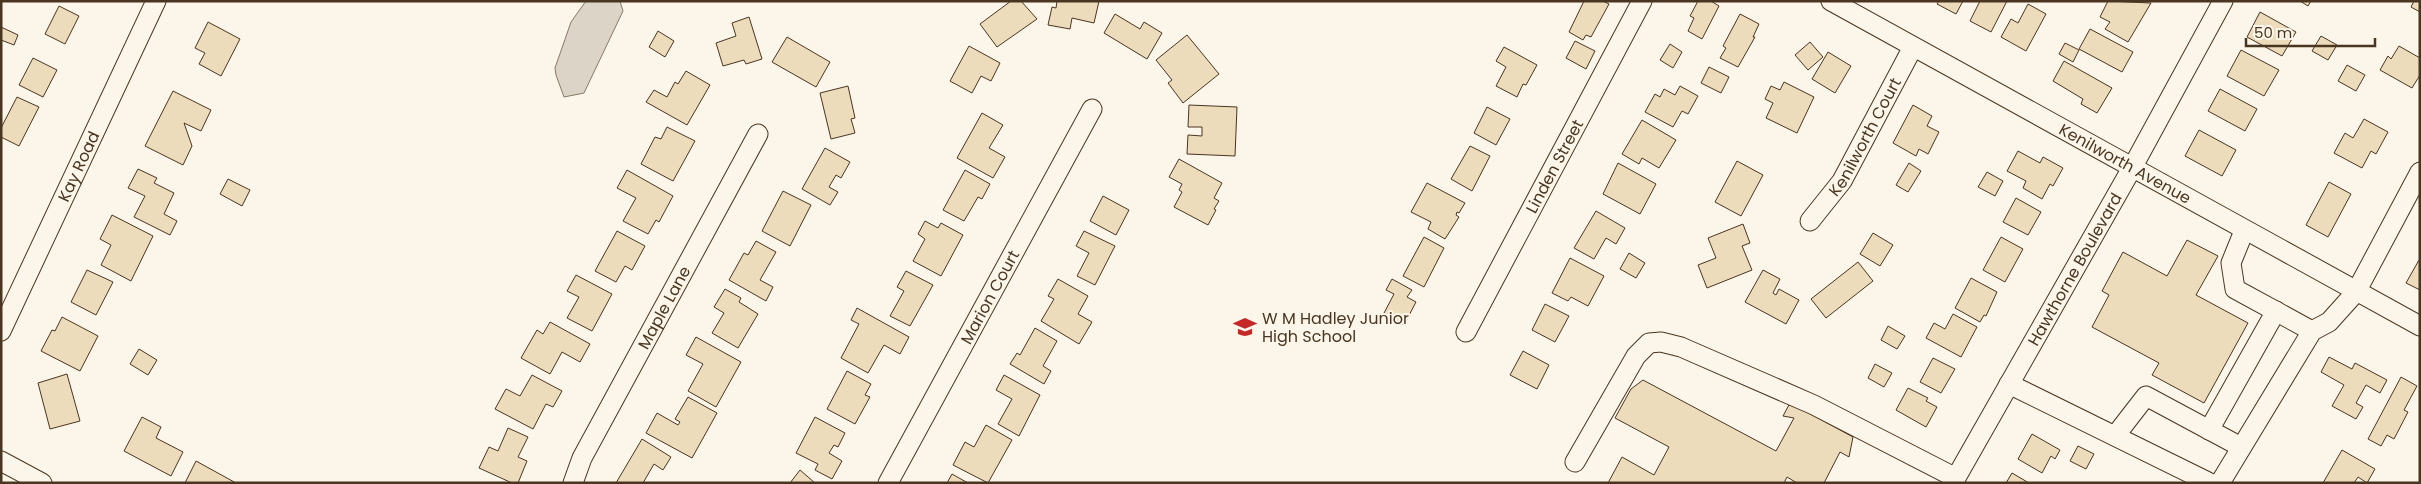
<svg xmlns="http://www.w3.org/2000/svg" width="2421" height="484" font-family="Poppins,sans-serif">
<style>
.water{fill:#dcd4c6;stroke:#887966}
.building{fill:#ecdcbc;stroke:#4a3520}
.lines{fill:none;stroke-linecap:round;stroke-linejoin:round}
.minor-casing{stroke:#4a3520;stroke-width:21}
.minor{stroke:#fbf6e9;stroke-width:19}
.labels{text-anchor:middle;stroke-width:4;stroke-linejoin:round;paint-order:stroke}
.street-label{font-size:16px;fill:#4a3520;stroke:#fbf6e9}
.poi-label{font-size:16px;fill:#4a3520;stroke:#fbf6e9;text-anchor:start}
</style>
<rect width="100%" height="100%" fill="#fbf6e9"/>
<polygon class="water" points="620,1 623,11 584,93 564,97 556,75 555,68 571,22 586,1"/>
<g class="building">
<polygon points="1011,1 1021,1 1037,19 997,47 980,24"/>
<polygon points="1057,1 1099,1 1094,23 1072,18 1070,29 1048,25 1052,7 1056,8"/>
<polygon points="1584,1 1603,1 1609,4 1591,37 1586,35 1583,40 1569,32"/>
<polygon points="1698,1 1711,1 1719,6 1702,39 1688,31 1694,18 1690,16"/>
<polygon points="1939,1 1963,1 1956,14 1937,4"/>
<polygon points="1980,1 2007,1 1991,32 1970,21"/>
<polygon points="2108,1 2151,3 2128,42 2105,29 2110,22 2100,17"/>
<polygon points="2300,1 2311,1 2308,6"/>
<polygon points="2414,1 2420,1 2420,12 2411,7"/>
<polygon points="2028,4 2046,14 2026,51 2001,37 2011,19 2018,23"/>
<polygon points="59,6 79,16 65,44 45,34"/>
<polygon points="2260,12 2296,32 2282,56 2247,37"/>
<polygon points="1115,14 1140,29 1144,22 1162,33 1147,59 1104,33"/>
<polygon points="1740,14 1759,24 1753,37 1755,37 1738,67 1720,58 1726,48 1723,46"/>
<polygon points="749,17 762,59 746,64 744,60 723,66 716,43 736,36 732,23"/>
<polygon points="208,22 240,39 221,76 199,64 205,53 195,48"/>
<polygon points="1,27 18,35 14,45 1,40"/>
<polygon points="2090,29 2133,52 2122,72 2079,49"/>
<polygon points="658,31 674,41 665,57 649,47"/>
<polygon points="1187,35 1219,74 1183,103 1168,83 1172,80 1156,60"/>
<polygon points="2321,36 2337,45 2328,60 2312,51"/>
<polygon points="787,37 830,62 816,87 772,62"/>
<polygon points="1575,41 1595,51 1586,69 1566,58"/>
<polygon points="1810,42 1823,57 1808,70 1795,55"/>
<polygon points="2065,43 2079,50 2073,62 2059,54"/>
<polygon points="1670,44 1682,52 1673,68 1660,60"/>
<polygon points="969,46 1000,63 991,81 981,76 972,93 950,81"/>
<polygon points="2399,46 2420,58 2420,75 2412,88 2380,70 2388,56 2391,59"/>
<polygon points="1504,47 1537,65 1526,85 1523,84 1517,97 1496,86 1506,67 1496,61"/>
<polygon points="2241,50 2279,70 2264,96 2227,76"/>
<polygon points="1828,52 1851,66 1835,93 1812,79"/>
<polygon points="33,58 57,70 43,97 19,85"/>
<polygon points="2064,61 2112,88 2097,113 2081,104 2083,99 2053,81"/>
<polygon points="2347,65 2365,75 2356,91 2338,81"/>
<polygon points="1709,67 1729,77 1721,93 1701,83"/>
<polygon points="686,71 710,85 687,125 646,102 654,90 667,97 675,82 678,84"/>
<polygon points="1784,82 1814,97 1797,133 1766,118 1773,103 1765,99 1771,86 1780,90"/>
<polygon points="848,86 855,118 851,119 855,133 831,139 820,93"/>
<polygon points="1680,86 1698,96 1688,114 1682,111 1673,127 1645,112 1655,94 1660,97 1664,89 1675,95"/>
<polygon points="2220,89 2257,109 2245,131 2208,111"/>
<polygon points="173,91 211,110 201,131 184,123 192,146 183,165 145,146"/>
<polygon points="17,97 39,107 19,146 1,137 1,128"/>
<polygon points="1189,105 1237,107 1235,156 1187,154 1188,135 1202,136 1202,127 1188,127"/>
<polygon points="1913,105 1932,116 1927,126 1939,132 1928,154 1919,149 1916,156 1893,143"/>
<polygon points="1487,107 1510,119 1496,145 1474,133"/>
<polygon points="982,113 1003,125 989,148 1005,157 993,178 957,158"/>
<polygon points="2364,119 2388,132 2376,154 2371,151 2362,168 2334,153 2345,133 2353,138"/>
<polygon points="1642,120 1676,140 1659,168 1642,158 1639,164 1622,154"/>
<polygon points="667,127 695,141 673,181 641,164 655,137 661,139"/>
<polygon points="2199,130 2236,150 2222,176 2185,156"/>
<polygon points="1470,146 1490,156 1472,191 1451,179"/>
<polygon points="825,148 850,162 841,178 836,175 829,187 838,192 830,205 802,189"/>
<polygon points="2018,151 2040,163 2043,157 2063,168 2053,186 2050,184 2042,199 2023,188 2026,181 2007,171"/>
<polygon points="1179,159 1222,183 1214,198 1219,201 1214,209 1216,210 1208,225 1174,207 1182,192 1179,190 1182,184 1169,177"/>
<polygon points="1737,161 1763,175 1741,216 1715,202"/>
<polygon points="1618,163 1656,184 1640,214 1603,194"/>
<polygon points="1909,163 1921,171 1908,192 1896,185"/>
<polygon points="138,169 157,178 154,183 174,193 164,214 177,221 170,235 134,217 145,196 128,188"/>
<polygon points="627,170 673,196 659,222 656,220 648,234 623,221 636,198 617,188"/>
<polygon points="965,170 990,184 982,199 978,197 964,221 943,210"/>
<polygon points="1987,172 2003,181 1995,196 1978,187"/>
<polygon points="228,179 250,190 242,206 220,194"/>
<polygon points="2329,182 2351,194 2328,237 2306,225"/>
<polygon points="1427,183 1465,203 1459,213 1457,212 1456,215 1459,217 1445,239 1428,229 1431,222 1411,212"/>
<polygon points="783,191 811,205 790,246 762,231"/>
<polygon points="1103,196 1129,210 1116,235 1090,221"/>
<polygon points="2016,198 2041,212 2028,235 2003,222"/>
<polygon points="1596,211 1625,228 1616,244 1606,238 1594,259 1574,248"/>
<polygon points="112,215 153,236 131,281 101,265 111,245 100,239"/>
<polygon points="925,221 938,228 941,223 963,235 941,276 913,261 925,239 918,234"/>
<polygon points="1743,224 1750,243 1742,246 1752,270 1707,288 1698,265 1716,258 1708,238"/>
<polygon points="617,231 645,246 632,270 625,266 616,282 595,271"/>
<polygon points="1084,231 1115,246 1095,285 1077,276 1089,253 1076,246"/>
<polygon points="1873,233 1893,245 1880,266 1860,254"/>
<polygon points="1424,237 1444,248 1424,287 1403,276"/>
<polygon points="2001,237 2023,249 2005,282 1983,270"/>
<polygon points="2187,240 2218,256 2196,295 2248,323 2204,403 2152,375 2159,363 2092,327 2109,295 2102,291 2123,252 2167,276"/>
<polygon points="756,241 776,252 760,280 773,287 766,301 729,280 744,253 748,255"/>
<polygon points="1629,253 1645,263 1636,278 1620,269"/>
<polygon points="1570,258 1604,276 1588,306 1571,297 1568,301 1552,293"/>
<polygon points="2419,260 2420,260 2420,290 2406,283"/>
<polygon points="1858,262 1873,281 1826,318 1811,299"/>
<polygon points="87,270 113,282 96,315 71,302"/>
<polygon points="1763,270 1780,279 1773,293 1776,295 1779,289 1799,300 1786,324 1745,302"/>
<polygon points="906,271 933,285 910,326 890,316 904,291 897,287"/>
<polygon points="576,275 612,294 592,331 567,318 579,297 567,291"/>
<polygon points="1971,278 1997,292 1986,316 1984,315 1980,322 1955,308"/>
<polygon points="1058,279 1088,296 1078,314 1092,322 1079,344 1041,321 1054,299 1048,296"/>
<polygon points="1392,279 1412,290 1407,297 1416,302 1404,325 1383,315 1394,294 1386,290"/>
<polygon points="725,289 741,298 739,302 758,314 738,348 712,333 724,313 714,307"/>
<polygon points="1545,304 1569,316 1555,342 1532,330"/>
<polygon points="857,308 909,337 900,354 884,345 868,373 841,358 859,324 851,320"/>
<polygon points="1953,314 1977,327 1961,357 1926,338 1934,323 1945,329"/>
<polygon points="62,317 98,336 80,371 41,351 52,330 55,331"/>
<polygon points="550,322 590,344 580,362 562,352 550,374 521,358 537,330 543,334"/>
<polygon points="1888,326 1905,336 1897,349 1881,340"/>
<polygon points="1035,328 1057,341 1043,366 1051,371 1044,384 1010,364 1017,353 1020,355"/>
<polygon points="696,337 741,362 716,407 688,391 703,364 686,355"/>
<polygon points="139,349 157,360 148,375 130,364"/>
<polygon points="1523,351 1549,365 1537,389 1510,375"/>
<polygon points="2329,357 2352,369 2355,363 2387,380 2380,393 2366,385 2356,403 2363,407 2356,419 2332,406 2344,385 2321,372"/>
<polygon points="1933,358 1955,369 1941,393 1920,382"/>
<polygon points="1875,364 1892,373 1884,387 1868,378"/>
<polygon points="847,371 871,384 865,395 870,397 855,424 827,409"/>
<polygon points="67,374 80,421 50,429 38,383"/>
<polygon points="532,375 562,391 553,407 546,404 533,429 495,409 506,389 520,396"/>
<polygon points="1004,375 1040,395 1019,436 998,424 1012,399 996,390"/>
<polygon points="2401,377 2417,386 2404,410 2408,412 2394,439 2387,435 2381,446 2368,439"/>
<polygon points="1643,380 1776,451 1794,418 1783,416 1790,403 1853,437 1849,457 1840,452 1824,483 1797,483 1787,477 1784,483 1608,483 1622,457 1654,475 1669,447 1615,418 1631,389"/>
<polygon points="1908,388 1928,398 1926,401 1937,407 1926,427 1896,410"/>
<polygon points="688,397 717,413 692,458 646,433 657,413 678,425 680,422 675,419"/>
<polygon points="142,417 161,427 156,438 183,452 171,476 124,451"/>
<polygon points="815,417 845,433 838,447 834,445 829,453 842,461 832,479 815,470 818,464 796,453"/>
<polygon points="986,425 1012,440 988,483 953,465 965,442 974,447"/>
<polygon points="508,428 528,437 518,457 527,461 518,483 512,483 479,468 489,447 498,451"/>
<polygon points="2032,434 2060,450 2055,459 2051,456 2042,473 2018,459"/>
<polygon points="642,439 671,457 663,470 654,464 643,483 616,483"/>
<polygon points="2078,446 2094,454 2086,469 2070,461"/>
<polygon points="2342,450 2375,469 2367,483 2358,477 2354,483 2323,483"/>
<polygon points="196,461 236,483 185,483"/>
<polygon points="800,470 815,483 790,483"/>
<polygon points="2012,473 2029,483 2006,483"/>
<polygon points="952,474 968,483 947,483"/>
</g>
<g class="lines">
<defs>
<g id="minor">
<path id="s1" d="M1831,1l589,325"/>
<path id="s2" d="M1810,221l32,-40 71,-134"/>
<polyline points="2244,231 2231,263 2235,289 2312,331"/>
<path id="s3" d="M1,331l155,-330"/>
<path id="s4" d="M1466,332l176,-331"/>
<polyline points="2009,384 2210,483"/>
<polyline points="2209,430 2276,311"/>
<polyline points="2115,436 2146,396 2241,447"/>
<polyline points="1,461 42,483"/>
<polyline points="1575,462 1636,356 1649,343 1661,342 1681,347 1814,405 1956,478"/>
<path id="s5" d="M573,483l9,-25 176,-324"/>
<path id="s6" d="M888,483l204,-374"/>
<path id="s7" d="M1953,483l179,-315 91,-167"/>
<polyline points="2220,483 2312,331 2329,322 2356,292 2420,172"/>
</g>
</defs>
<use href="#minor" class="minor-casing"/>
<use href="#minor" class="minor"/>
</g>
<defs>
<symbol id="school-bare" viewBox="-9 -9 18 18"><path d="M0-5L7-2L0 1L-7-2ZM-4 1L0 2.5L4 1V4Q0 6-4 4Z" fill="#c62828" stroke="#fbf6e9" stroke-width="2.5" paint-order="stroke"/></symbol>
</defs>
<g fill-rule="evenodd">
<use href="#school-bare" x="1229" y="311" width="32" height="32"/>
</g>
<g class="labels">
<g class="street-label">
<text dy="6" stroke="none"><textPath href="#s2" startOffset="101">Kenilworth Court</textPath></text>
<text dy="6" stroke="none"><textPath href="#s1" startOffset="336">Kenilworth Avenue</textPath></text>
<text dy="6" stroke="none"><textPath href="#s3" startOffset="182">Kay Road</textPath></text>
<text dy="6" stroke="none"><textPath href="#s4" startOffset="188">Linden Street</textPath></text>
<text dy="6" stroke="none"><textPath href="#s7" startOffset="246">Hawthorne Boulevard</textPath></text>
<text dy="6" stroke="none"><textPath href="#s6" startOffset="212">Marion Court</textPath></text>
<text dy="6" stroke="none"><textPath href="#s5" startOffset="198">Maple Lane</textPath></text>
</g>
<g class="poi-label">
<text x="1262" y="324">W M Hadley Junior<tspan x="1262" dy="18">High School</tspan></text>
</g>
</g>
<rect width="2421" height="484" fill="none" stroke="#4a3520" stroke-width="5"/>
<path d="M2246 38v8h129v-8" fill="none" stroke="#4a3520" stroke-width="2.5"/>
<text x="2254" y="38" font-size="15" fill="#4a3520" stroke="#fbf6e9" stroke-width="4" paint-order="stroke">50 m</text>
</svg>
